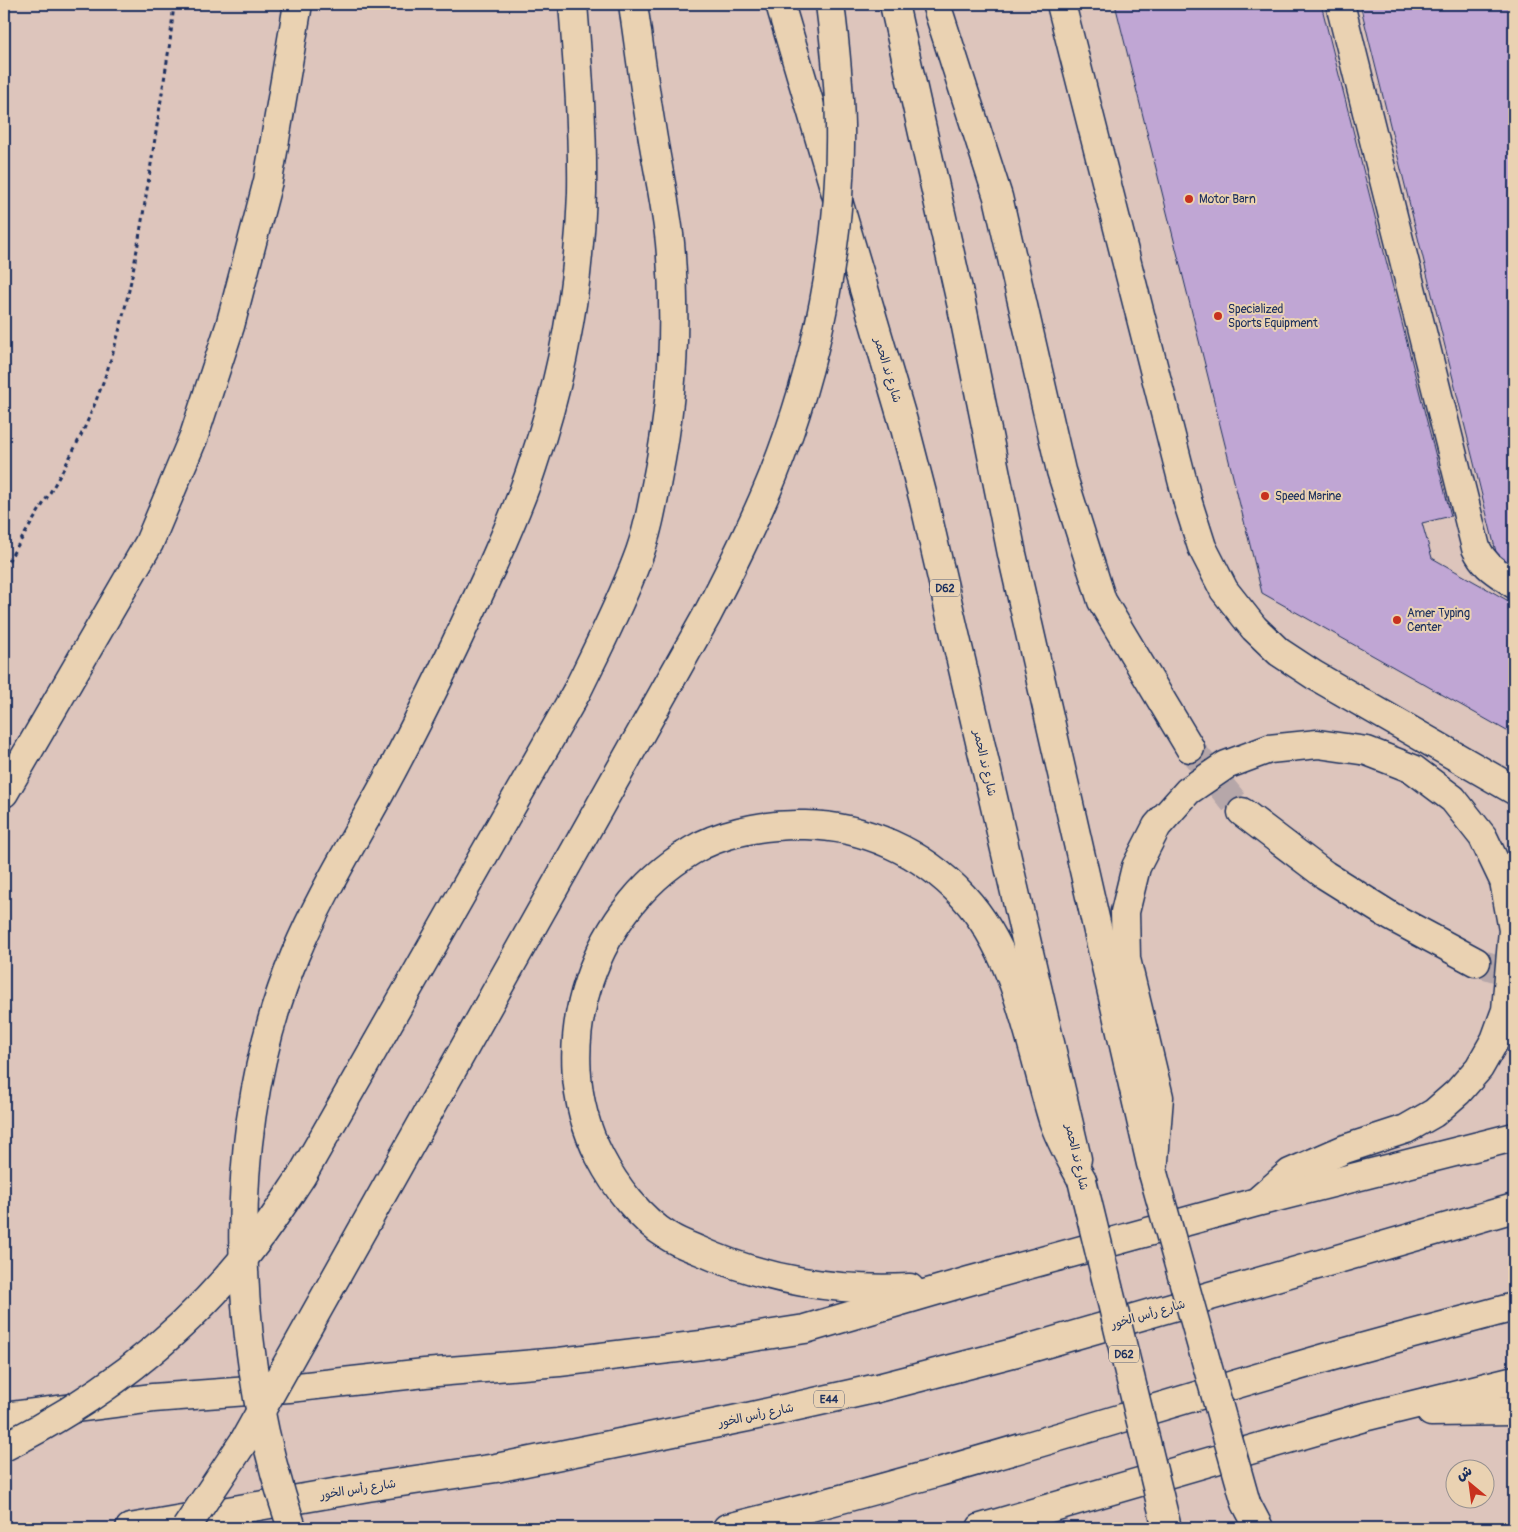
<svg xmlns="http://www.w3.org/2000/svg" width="1518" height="1532" font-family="Pangolin,'Playpen Sans Arabic',sans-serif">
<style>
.building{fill:#c0a6d4;stroke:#1b2f5e}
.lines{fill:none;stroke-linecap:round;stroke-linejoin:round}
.highway-tunnel{stroke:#b6a7a9;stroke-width:28;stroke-dasharray:28 14;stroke-linecap:butt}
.minor-casing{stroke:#1b2f5e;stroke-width:31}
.major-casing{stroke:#1b2f5e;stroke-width:31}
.highway-casing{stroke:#1b2f5e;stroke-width:31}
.path{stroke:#1b2f5e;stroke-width:3;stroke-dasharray:4 4;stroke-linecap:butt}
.minor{stroke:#ead2b2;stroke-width:28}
.major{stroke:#ead2b2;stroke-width:28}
.highway{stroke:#ead2b2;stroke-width:28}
.major-bridge-casing{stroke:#1b2f5e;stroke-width:31;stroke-linecap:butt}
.highway-bridge-casing{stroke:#1b2f5e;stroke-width:31;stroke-linecap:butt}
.major-bridge{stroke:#ead2b2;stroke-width:28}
.highway-bridge{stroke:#ead2b2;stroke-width:28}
.poi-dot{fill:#c8321e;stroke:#ead2b2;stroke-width:2}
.labels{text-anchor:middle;stroke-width:4;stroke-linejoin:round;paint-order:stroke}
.shield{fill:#ead2b2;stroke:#596077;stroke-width:1}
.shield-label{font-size:11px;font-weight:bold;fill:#1b2f5e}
.poi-label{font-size:12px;fill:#1b2f5e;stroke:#ead2b2;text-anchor:start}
.street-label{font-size:12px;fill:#1b2f5e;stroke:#ead2b2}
</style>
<rect width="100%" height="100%" fill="#ddc5bc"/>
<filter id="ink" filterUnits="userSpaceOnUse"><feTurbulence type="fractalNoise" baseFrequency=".02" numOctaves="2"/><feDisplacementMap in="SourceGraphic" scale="10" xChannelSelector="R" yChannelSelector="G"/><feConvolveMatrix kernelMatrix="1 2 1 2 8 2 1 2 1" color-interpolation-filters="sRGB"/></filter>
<g filter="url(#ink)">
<g class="building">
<polygon points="1115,4 1321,4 1451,516 1422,523 1432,558 1514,604 1514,735 1262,593"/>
<polygon points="1360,4 1514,4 1514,571 1499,564"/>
</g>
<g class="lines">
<g class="highway-tunnel">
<polyline points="1190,748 1242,812"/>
<polyline points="1476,962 1514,974"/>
</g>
<defs>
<g id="minor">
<polyline points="1061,4 1188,503 1202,547 1224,590 1254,628 1279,652 1314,675 1514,790"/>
<path d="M1340,4l136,544c9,19 21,24 38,36"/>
<polyline points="4,793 149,543 194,436 230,326 268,181 298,4"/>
</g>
<g id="major">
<polyline points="780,4 905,428 924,501 1077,1159"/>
<polyline points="894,4 962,307 1012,554 1151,1164"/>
</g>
<g id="highway">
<polyline points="936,4 998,197 1061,471 1102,601 1190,748"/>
<path d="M492,566c15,-34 30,-67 41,-102 30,-87 46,-179 49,-271 1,-63 -4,-127 -9,-189"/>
<path d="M577,691c21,-43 43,-86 60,-131 10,-25 15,-53 20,-80 16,-78 20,-158 13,-237 -4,-39 -13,-77 -19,-116 -7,-41 -12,-82 -18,-123"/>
<polyline points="1242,812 1325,875 1392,917 1476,962"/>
<polyline points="1153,1173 1159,1097 1126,959 1125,912 1136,867 1157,826 1188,791 1226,765 1269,749 1318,744 1367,751 1413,769 1453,799 1483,837 1504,881 1513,930 1506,1010 1495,1040 1479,1068 1458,1092 1434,1113 1406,1129 1345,1149 1290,1173 1260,1199"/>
<path d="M910,1288c-72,4 -146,-8 -212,-38 -10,-4 -21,-8 -30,-14 -28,-17 -53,-50 -68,-79 -57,-110 -7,-255 102,-312 31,-15 69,-21 103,-20 60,1 117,27 158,71 55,59 67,150 90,224 7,21 19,41 29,60"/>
<polyline points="1431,1412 1514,1411"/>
<polyline points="4,1417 153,1398 289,1388 425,1373 559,1362 702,1345 805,1329 969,1281 1257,1202 1514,1137"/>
<polyline points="1246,1503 1259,1528"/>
<polyline points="130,1528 368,1487 496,1468 748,1417 878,1388 1013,1353 1514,1208"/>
<path d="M727,1528c205,-49 406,-115 609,-173 59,-17 119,-32 178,-48"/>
<polyline points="981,1528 1364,1417 1514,1380"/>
</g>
</defs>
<use href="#minor" class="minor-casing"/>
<use href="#major" class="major-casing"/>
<use href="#highway" class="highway-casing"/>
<path class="path" d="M4,568c33,-55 70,-109 93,-170 26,-65 38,-133 49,-202 8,-51 16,-103 24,-154l4,-38"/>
<use href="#minor" class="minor"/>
<use href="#major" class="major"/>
<use href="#highway" class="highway"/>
<defs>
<g id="major-bridge">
<polyline points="1153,1173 1246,1503"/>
<polyline points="1082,1180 1167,1528"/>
</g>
<g id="highway-bridge">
<path d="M4,1447c90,-45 170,-105 235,-183 23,-27 42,-57 62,-87l276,-486"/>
<path d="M186,1528l58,-87 462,-824c24,-46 47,-92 67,-141 44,-110 69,-233 67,-351 -1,-41 -5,-81 -10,-121"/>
<path d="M292,1528c-61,-178 -70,-396 3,-573 24,-57 56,-109 86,-164 40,-73 76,-149 111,-225"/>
</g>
</defs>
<use href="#major-bridge" class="major-bridge-casing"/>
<use href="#highway-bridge" class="highway-bridge-casing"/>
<use href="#major-bridge" class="major-bridge"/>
<use href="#highway-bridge" class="highway-bridge"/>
</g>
</g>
<g class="poi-dot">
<circle cx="1189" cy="199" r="5"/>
<circle cx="1218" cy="316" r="5"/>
<circle cx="1265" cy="496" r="5"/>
<circle cx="1397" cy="620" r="5"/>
</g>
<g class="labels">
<g class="shield">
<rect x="930" y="579.5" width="30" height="17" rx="4"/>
<rect x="1109" y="1345.5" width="30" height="17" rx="4"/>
<rect x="814" y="1390.5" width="30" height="17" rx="4"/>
</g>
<g class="shield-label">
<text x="945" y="592">D62</text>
<text x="1124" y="1358">D62</text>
<text x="829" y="1403">E44</text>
</g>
<g class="poi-label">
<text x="1199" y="203">Motor Barn</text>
<text x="1228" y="313">Specialized<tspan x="1228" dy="14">Sports Equipment</tspan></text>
<text x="1275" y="500">Speed Marine</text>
<text x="1407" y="617">Amer Typing<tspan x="1407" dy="14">Center</tspan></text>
</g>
<g class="street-label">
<text transform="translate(888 370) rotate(73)" y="4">شارع ند الحمر</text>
<text transform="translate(985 763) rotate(77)" y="4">شارع ند الحمر</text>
<text transform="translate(1077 1157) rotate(77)" y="4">شارع ند الحمر</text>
<text transform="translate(1148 1314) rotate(-16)" y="4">شارع رأس الخور</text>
<text transform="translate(756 1415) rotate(-12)" y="4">شارع رأس الخور</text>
<text transform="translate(358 1489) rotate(-9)" y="4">شارع رأس الخور</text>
</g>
</g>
<rect width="1518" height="1532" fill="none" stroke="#ead2b2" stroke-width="20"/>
<rect x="10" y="10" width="1498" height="1512" fill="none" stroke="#1b2f5e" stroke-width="2" filter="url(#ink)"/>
<g transform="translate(1470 1484) rotate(331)"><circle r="24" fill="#ead2b2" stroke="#979190"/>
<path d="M0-4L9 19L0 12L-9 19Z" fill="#c8321e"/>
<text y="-8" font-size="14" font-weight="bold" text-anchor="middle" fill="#1b2f5e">ش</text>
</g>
</svg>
